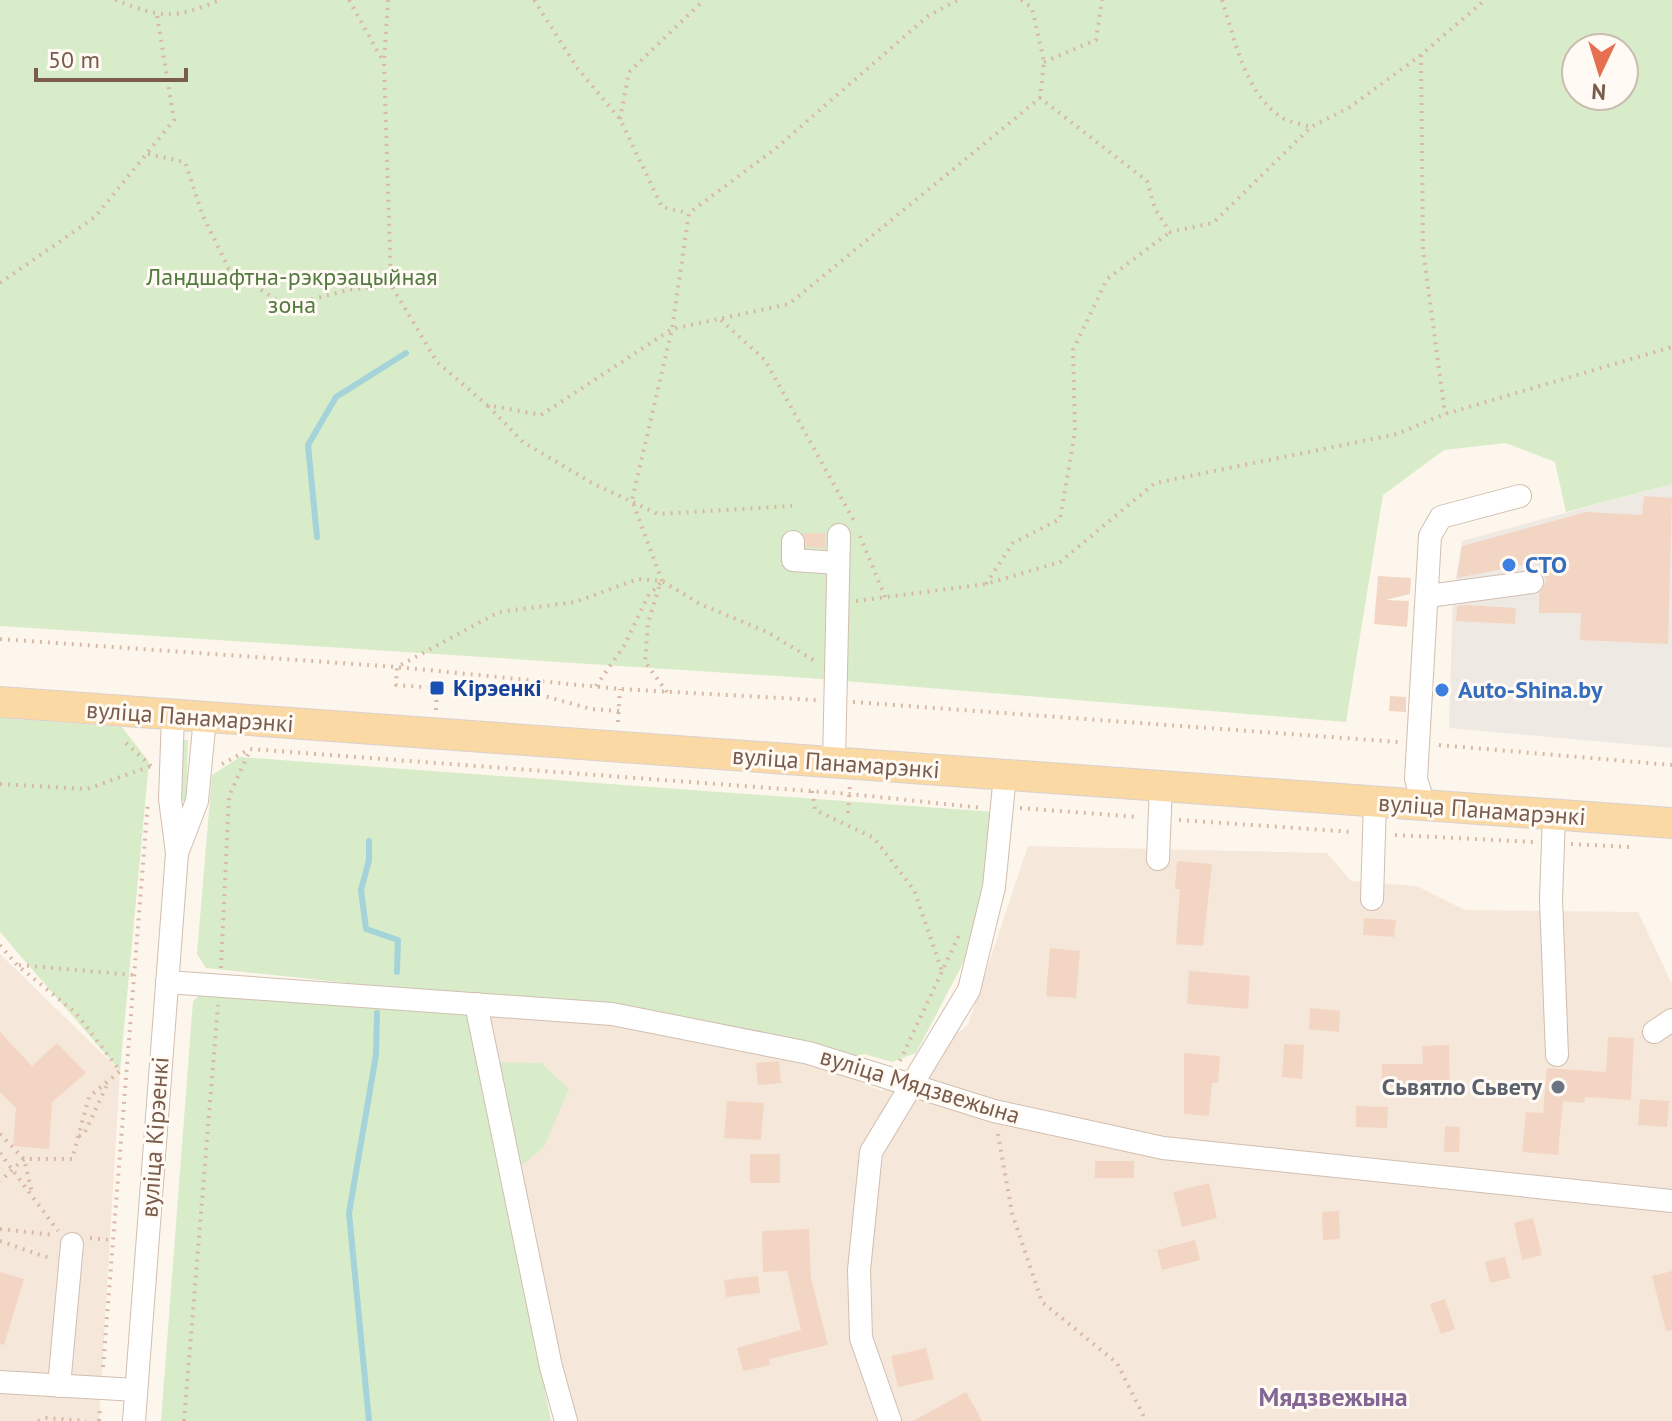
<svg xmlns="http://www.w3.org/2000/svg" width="1672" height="1421" font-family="'PT Sans',sans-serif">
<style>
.residential{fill:#f5e8da}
.industrial{fill:#efe9e4}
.green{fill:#d8ecc9;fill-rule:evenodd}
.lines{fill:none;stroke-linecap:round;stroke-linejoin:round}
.stream{stroke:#a5d3da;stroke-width:6}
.building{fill:#f3d5c3}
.minor-casing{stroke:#d1beb0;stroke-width:24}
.major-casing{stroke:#dad1cd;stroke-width:32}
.path{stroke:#d9b8a5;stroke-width:4;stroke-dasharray:2 6;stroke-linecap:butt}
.minor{stroke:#fff;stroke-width:22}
.major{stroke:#fbd9a5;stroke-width:30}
.shop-dot{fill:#3f7fe0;stroke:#fffaf3;stroke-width:3}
.transit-dot{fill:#1a4fb4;stroke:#fffaf3;stroke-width:3}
.worship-dot{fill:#6b7280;stroke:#fffaf3;stroke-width:3}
.labels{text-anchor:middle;stroke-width:6;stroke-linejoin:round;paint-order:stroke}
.park-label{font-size:24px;fill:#537a41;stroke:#fffaf3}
.shop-label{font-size:24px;font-weight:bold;fill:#366cbe;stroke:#fffaf3;text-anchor:start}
.transit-label{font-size:24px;font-weight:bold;fill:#164399;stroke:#fffaf3;text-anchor:start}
.street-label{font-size:24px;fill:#7a5c4d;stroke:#fffaf3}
.worship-label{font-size:24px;font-weight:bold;fill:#5b616d;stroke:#fffaf3;text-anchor:end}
.neighbourhood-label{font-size:26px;font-weight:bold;fill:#846695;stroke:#fffaf3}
</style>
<rect width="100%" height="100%" fill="#fdf6ec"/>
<g class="residential">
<polygon points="1028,846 1327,853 1351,881 1417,886 1465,910 1638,912 1672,984 1672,1421 577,1421 560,1365 487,1016 628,1026 810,1062 882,1091 968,1025"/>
<polygon points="0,954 120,1071 99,1421 0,1421"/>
</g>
<polygon class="industrial" points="1672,484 1672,748 1449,728 1453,594 1462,541"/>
<g class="green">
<path d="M0,0h1672v484l-106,28 -11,-50 -49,-19 -62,7 -61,45 -37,227 -538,-44 -808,-52zM1576,48h48v48h-48z"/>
<polygon points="0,718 122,727 149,762 120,1071 0,932"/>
<polygon points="179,740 188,740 186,801 177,801"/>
<polygon points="240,757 994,812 981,918 961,967 916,1053 892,1062 864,1054 845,1058 611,1011 206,968 197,954 212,775"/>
<polygon points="206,989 469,1011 480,1062 541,1063 569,1089 544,1147 503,1181 551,1421 161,1421 193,1001"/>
</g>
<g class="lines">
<g class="stream">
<polyline points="317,537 308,445 336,397 406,353"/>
<polyline points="369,841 369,860 361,890 366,929 398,940 397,972"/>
<polyline points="369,1421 349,1213 376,1055 377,1013"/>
</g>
</g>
<g class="building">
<polygon points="1644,496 1672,498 1668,644 1580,640 1581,613 1539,613 1539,594 1546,581 1539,562 1457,578 1462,546 1586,512 1642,515"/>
<polygon points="803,533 825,533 825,548 807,547"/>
<polygon points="1378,576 1411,578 1410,594 1386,600 1409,601 1407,627 1374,624"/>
<polygon points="1468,605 1516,608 1515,624 1456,621 1457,606"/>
<polygon points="1390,696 1406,697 1406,712 1389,711"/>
<polygon points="1177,861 1212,864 1203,946 1176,944 1180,889 1175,889"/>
<polygon points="1364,918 1396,920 1394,937 1363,935"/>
<polygon points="1050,948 1080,951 1076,998 1046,996"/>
<polygon points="1189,971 1250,976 1248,1009 1187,1004"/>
<polygon points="1310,1008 1340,1011 1339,1032 1309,1029"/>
<polygon points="0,1032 32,1066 57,1043 86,1073 52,1102 49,1149 13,1146 16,1108 0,1092"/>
<polygon points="1608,1037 1634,1038 1631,1100 1585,1097 1584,1103 1563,1101 1558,1155 1522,1152 1526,1112 1543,1113 1547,1068 1606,1072"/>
<polygon points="1284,1044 1304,1045 1302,1079 1282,1077"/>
<polygon points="1449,1045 1450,1098 1423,1098 1423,1087 1382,1086 1382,1064 1423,1064 1422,1046"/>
<polygon points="1184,1053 1220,1056 1218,1083 1212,1083 1209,1116 1184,1114"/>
<polygon points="779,1061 781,1083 758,1085 756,1063"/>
<polygon points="1640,1099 1669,1101 1667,1127 1638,1125"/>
<polygon points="727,1101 764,1103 761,1140 724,1138"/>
<polygon points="1356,1106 1388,1107 1387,1128 1356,1127"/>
<polygon points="1445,1126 1460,1127 1459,1152 1444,1152"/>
<rect x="750" y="1154" width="30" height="29"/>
<rect x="1095" y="1161" width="39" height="17"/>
<polygon points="1209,1183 1217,1218 1182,1227 1173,1192"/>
<polygon points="1339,1211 1340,1239 1323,1240 1322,1212"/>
<polygon points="1533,1218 1542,1255 1522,1260 1514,1223"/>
<polygon points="809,1229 811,1278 828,1345 769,1359 770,1365 743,1371 737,1348 801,1330 787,1271 763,1272 762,1231"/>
<polygon points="1195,1240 1200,1260 1162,1270 1157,1250"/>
<polygon points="1505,1257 1510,1278 1490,1283 1485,1262"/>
<polygon points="1672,1271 1672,1330 1666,1331 1652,1276"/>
<polygon points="0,1272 24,1279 4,1345 0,1344"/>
<polygon points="758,1276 760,1293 726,1297 724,1280"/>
<polygon points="1445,1299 1455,1329 1441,1334 1430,1304"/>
<polygon points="926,1348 934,1379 898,1387 891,1356"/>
<polygon points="966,1392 982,1421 913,1421"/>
</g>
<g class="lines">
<defs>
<g id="minor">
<polyline points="793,542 793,560 838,563"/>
<polyline points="1428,596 1532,582"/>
<polyline points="834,762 839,535"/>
<polyline points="1424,805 1416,779 1430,536 1441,517 1520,496"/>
<polyline points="1554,815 1551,899 1557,1055"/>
<polyline points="179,848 197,801 205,718"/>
<polyline points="1158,859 1161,785"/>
<polyline points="1372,899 1375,801"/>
<polyline points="167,982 612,1014 809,1053 994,1111 1163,1148 1672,1201"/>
<polyline points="476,1004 551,1367 566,1421"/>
<polyline points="1654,1032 1672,1020"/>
<polyline points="0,1382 136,1390"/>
<polyline points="59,1386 72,1244"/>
<polyline points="134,1421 177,853 170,799 173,716"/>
<polyline points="890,1421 861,1338 859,1270 871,1152 969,990 994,887 1005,775"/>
</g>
<polyline id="major" points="0,702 1672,823"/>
</defs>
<use href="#minor" class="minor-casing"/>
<use href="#major" class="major-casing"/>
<g class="path">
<path d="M115,0c48,18 57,20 105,0"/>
<polyline points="349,0 383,61"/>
<polyline points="388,0 384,62 391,285 437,362 487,405 541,415 672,329 789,304 1040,98 1147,181 1155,209 1170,232 1213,223 1311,127 1350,107 1421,55 1485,0"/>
<polyline points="534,0 578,69 620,119 662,207 689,213"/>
<polyline points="1021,0 1032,8 1044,62 1040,98"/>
<path d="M1222,0c13,39 22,92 59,117 7,5 21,7 30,10"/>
<polyline points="1421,55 1423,250 1445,414"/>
<polyline points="1044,62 1096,40 1102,0"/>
<polyline points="620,119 629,72 704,0"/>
<polyline points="148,154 185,162 203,216 229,269 286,306 348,290 391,285"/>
<polyline points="0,283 95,217 174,120 157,15"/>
<polyline points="721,320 765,360 854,521"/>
<polyline points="488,406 523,442 592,483 658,514 792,506"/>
<polyline points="860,536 885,597"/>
<polyline points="662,581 632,500 672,329 689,213 775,149 928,16 958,0"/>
<polyline points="986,584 1013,543 1060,519 1075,432 1073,350 1107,279 1170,232"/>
<polyline points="659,587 648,623 645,662 667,692"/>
<polyline points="856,601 986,584 1060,562 1155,483 1397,434 1445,414 1672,347"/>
<polyline points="0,639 397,667 620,689 816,700"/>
<polyline points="596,686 624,646 648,596 662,581"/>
<polyline points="853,702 1399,742"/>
<polyline points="436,710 437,688"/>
<polyline points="619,711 591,709 544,696 396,685 397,667 499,612 575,602 638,579 662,581 700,604 767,632 815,661"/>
<polyline points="618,722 620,689"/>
<polyline points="126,743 151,766"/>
<polyline points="1439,745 1672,765"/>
<polyline points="222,764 250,749 850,794 983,808"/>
<polyline points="0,784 87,789 151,766"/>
<polyline points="812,791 815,810 874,838 914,890 942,971"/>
<polyline points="1020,808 1139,817"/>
<polyline points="848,813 850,785"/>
<polyline points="1179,820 1354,832"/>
<polyline points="1395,835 1534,842"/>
<polyline points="1571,844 1630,847"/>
<polyline points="0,945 17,965 76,1013 120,1071 89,1097 72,1159 24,1159 0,1181"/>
<polyline points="19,965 134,975"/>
<polyline points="221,968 229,796 250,750"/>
<polyline points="900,1061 959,935"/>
<polyline points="0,1134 24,1159 32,1193"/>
<polyline points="998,1134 1012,1213 1042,1302 1117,1363 1146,1421"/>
<polyline points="79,1136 84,1134 108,1083"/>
<polyline points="0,1153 58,1231"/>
<polyline points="0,1229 54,1235"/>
<polyline points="90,1238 112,1240"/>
<polyline points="0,1241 49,1258"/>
<polyline points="103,1367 148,801"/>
<polyline points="38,1421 47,1418 86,1421"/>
<polyline points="99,1421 100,1407"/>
<polyline points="184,1421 218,1005"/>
</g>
<use href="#minor" class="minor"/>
<use href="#major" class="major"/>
</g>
<g class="shop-dot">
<circle cx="1509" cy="565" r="8"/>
<circle cx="1442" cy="690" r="8"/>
</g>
<rect class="transit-dot" x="429" y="680" width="16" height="16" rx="4"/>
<circle class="worship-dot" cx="1558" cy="1087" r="8"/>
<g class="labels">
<g class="park-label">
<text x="292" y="285">Ландшафтна-рэкрэацыйная<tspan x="292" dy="28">зона</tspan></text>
</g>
<g class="shop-label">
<text x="1525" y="573">СТО</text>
<text x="1458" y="698">Auto-Shina.by</text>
</g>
<g class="transit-label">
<text x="453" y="696">Кірэенкі</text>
</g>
<g class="street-label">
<text transform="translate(190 717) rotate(4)" y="8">вуліца Панамарэнкі</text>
<text transform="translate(836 763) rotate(4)" y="8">вуліца Панамарэнкі</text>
<text transform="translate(1482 810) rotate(4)" y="8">вуліца Панамарэнкі</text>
<text transform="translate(920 1086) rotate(17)" y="8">вуліца Мядзвежына</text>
<text transform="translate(155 1137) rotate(-86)" y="8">вуліца Кірэенкі</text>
</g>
<g class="worship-label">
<text x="1542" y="1095">Сьвятло Сьвету</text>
</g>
<g class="neighbourhood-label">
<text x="1333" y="1406">Мядзвежына</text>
</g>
</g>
<g transform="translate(1600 72) rotate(184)"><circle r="38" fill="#fffaf3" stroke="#cabbb1" stroke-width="2"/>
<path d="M0-6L14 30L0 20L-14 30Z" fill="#e76f51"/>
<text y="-12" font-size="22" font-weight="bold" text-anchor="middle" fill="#7a5c4d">N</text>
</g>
<path d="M36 68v12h150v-12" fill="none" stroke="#7a5c4d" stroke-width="4"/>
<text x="48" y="68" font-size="24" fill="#7a5c4d" stroke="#fffaf3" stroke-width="6" paint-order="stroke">50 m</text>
</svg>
